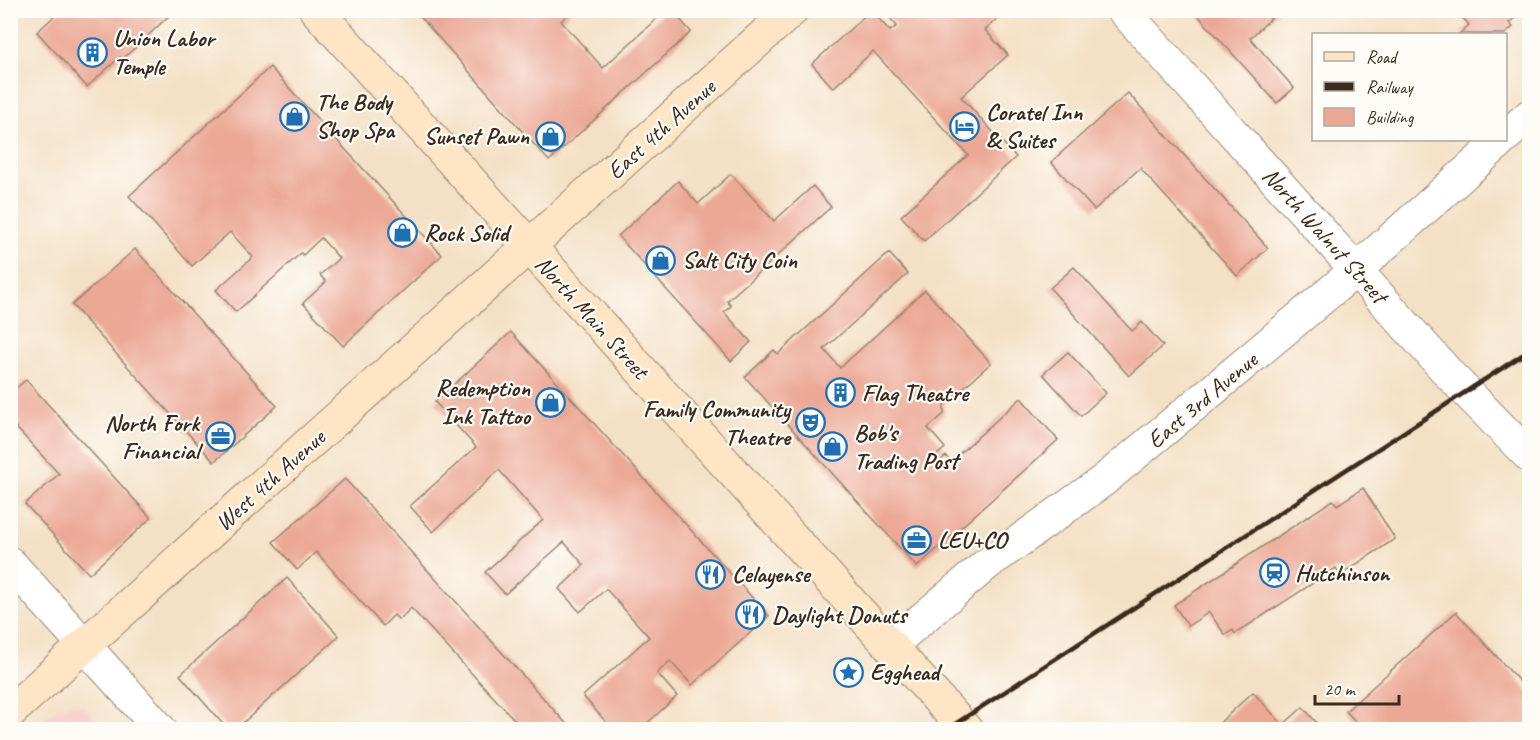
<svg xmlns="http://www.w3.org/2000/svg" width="1540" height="740" font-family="Caveat,sans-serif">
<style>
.built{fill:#f7d0ca}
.building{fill:#eca896}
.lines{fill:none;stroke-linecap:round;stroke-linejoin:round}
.minor-casing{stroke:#988572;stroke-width:34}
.secondary-casing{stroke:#988572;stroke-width:35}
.minor{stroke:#fff;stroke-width:32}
.secondary{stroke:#fde5c5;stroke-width:33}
.rail{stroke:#3b2a1e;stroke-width:4.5}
.labels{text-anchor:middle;stroke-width:4.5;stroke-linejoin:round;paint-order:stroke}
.poi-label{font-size:24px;font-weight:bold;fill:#3b2a1e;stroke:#fdfcf7;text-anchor:start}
.street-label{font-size:24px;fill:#3b2a1e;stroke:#fdfcf7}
</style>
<rect width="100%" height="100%" fill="#fdfcf7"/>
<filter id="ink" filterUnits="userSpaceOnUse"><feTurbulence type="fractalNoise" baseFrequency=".0167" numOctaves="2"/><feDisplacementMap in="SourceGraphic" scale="12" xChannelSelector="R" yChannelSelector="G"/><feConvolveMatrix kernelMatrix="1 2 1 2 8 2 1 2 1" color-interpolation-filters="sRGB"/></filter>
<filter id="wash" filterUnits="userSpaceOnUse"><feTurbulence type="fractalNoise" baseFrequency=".008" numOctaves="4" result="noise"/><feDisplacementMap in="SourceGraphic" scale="24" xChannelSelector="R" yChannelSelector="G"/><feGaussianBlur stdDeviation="1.35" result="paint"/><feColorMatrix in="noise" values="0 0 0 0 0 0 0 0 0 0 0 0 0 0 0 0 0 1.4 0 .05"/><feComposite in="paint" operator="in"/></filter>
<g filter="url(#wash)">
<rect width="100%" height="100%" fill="#f4e0c5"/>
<polygon class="built" points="70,704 84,707 106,729 33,729 58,707"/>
<g id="blocks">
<g class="building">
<polygon points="61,10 175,10 136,47 122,59 120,57 87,87 37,32"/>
<polygon points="414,10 572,10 561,21 603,68 666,10 672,10 691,32 549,161"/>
<polygon points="871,10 890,31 897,26 883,10 1007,10 985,30 1008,55 961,97 1016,157 924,241 901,216 968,155 873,51 833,88 812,64"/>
<polygon points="1193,10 1280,10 1250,38 1294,88 1277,103"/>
<polygon points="1456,10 1523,10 1509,23 1513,27 1505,34 1459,34 1469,25"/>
<polygon points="270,67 442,255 343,346 303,303 326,282 320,275 339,258 321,238 303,255 301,253 236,312 216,290 253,257 230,232 192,266 129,196"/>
<polygon points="1128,93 1268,248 1237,276 1140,168 1094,210 1051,162"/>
<polygon points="731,174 774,221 813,186 831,207 727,301 731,306 724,312 751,342 731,361 618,236 678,181 698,204"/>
<polygon points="135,249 277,406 214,462 72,305"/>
<polygon points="889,253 908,274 824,349 840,368 925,290 991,363 944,405 944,414 928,428 945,448 936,456 940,461 946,456 950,462 1021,398 1058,440 917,567 745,377 774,350 778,354"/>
<polygon points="1074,267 1132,331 1142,322 1163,346 1129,376 1050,288"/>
<polygon points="511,332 769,616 692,685 670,661 657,673 677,696 640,730 613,730 583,696 649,637 606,589 580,612 559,589 584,565 564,542 505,594 485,572 543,520 499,470 433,532 410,506 476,447 435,402"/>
<polygon points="1068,352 1106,393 1081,416 1043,374"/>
<polygon points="26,380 151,518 89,574 25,504 59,474 10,421 10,393"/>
<polygon points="345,479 572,730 524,730 411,608 399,620 394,615 383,626 316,552 297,570 273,542"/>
<polygon points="1363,488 1395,539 1340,575 1336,568 1235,634 1233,630 1225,635 1209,612 1188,626 1174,605 1333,500 1337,505"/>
<polygon points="287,578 339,636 235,730 228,730 180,675"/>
<polygon points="1456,612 1530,693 1530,730 1363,730 1346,711"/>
<polygon points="1253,692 1283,725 1303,707 1323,730 1212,730"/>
</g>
</g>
</g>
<g filter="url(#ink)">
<use href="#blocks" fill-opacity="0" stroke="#988572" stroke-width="1.5"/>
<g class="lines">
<defs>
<g id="minor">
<polyline points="1123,10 1450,375 1530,457"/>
<polyline points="1506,136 1530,115"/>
<polyline points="10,563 161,730"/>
<polyline points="890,646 987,564 1104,480 1237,370 1356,270 1502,140"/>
</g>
<g id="secondary">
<polyline points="316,10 966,730"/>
<polyline points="10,712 792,10"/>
</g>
</defs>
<use href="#minor" class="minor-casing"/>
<use href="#secondary" class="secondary-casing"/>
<use href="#minor" class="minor"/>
<use href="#secondary" class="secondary"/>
<polyline class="rail" points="946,730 1530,350"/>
</g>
</g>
<defs>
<symbol id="building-ring" viewBox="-11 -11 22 22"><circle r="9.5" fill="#fdfcf7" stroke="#1f6fb2" stroke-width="1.5"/><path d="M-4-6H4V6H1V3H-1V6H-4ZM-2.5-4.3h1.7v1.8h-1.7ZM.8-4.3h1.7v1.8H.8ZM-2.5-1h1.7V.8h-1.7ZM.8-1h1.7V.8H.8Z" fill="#1f6fb2"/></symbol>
<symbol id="shop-ring" viewBox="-11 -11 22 22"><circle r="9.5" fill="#fdfcf7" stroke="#1f6fb2" stroke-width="1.5"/><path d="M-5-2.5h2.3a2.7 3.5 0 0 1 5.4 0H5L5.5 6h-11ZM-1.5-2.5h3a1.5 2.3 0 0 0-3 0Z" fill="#1f6fb2"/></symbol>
<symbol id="hotel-ring" viewBox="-11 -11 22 22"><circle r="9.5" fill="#fdfcf7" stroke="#1f6fb2" stroke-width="1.5"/><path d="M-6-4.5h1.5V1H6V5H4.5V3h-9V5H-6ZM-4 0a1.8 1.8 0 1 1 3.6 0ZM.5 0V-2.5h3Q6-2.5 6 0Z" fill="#1f6fb2"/></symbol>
<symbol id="theatre-ring" viewBox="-11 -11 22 22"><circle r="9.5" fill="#fdfcf7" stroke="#1f6fb2" stroke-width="1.5"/><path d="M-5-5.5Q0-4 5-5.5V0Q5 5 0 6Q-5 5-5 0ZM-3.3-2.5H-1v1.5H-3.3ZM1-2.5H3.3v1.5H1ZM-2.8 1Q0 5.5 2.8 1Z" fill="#1f6fb2"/></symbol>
<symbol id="office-ring" viewBox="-11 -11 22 22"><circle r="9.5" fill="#fdfcf7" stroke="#1f6fb2" stroke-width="1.5"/><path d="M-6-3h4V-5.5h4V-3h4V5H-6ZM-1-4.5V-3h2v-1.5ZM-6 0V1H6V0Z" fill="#1f6fb2"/></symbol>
<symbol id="station-ring" viewBox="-11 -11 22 22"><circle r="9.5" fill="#fdfcf7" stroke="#1f6fb2" stroke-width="1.5"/><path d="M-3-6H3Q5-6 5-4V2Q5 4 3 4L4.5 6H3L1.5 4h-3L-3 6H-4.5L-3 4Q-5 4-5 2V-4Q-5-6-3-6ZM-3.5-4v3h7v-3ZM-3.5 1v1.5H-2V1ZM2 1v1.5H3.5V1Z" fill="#1f6fb2"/></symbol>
<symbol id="restaurant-ring" viewBox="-11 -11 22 22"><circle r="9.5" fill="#fdfcf7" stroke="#1f6fb2" stroke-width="1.5"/><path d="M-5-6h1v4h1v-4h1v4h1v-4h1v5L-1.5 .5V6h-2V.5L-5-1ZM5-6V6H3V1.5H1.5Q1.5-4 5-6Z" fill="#1f6fb2"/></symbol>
<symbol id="sight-ring" viewBox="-11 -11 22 22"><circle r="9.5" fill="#fdfcf7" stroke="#1f6fb2" stroke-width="1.5"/><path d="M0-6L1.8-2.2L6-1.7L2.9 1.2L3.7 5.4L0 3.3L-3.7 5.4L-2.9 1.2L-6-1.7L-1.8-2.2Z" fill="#1f6fb2"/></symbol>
</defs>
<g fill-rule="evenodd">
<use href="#building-ring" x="76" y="36" width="33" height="33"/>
<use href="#shop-ring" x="278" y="100" width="33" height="33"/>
<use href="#hotel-ring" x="948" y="110" width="33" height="33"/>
<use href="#shop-ring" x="534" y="120" width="33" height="33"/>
<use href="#shop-ring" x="386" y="216" width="33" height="33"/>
<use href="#shop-ring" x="644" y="244" width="33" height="33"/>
<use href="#building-ring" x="824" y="376" width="33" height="33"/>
<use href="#shop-ring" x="534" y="386" width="33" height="33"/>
<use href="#theatre-ring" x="794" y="406" width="33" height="33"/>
<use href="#office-ring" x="204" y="420" width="33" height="33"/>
<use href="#shop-ring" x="816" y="430" width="33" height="33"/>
<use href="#office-ring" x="900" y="524" width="33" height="33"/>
<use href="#station-ring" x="1258" y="556" width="33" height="33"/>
<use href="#restaurant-ring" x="694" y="558" width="33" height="33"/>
<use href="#restaurant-ring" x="734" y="598" width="33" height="33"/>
<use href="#sight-ring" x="832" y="656" width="33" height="33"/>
</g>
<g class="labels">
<g class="poi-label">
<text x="113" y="46">Union Labor<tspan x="113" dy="28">Temple</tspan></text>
<text x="316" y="110">The Body<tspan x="316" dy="28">Shop Spa</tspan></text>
<text x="986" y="120">Coratel Inn<tspan x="986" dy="28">&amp; Suites</tspan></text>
<text x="529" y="144" text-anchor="end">Sunset Pawn</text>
<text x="424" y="241">Rock Solid</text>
<text x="682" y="268">Salt City Coin</text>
<text x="530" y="396" text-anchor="end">Redemption<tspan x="530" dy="28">Ink Tattoo</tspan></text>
<text x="862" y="401">Flag Theatre</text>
<text x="790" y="417" text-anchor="end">Family Community<tspan x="790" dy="28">Theatre</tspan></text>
<text x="199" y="431" text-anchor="end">North Fork<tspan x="199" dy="28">Financial</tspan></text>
<text x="854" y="441">Bob's<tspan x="854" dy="28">Trading Post</tspan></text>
<text x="938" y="548">LEU+CO</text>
<text x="1295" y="581">Hutchinson</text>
<text x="732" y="582">Celayense</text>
<text x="772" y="623">Daylight Donuts</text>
<text x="870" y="680">Egghead</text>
</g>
<g class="street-label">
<text transform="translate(661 129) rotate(-42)" y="8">East 4th Avenue</text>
<text transform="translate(1325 235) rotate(48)" y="8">North Walnut Street</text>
<text transform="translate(592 317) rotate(48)" y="8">North Main Street</text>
<text transform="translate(1202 400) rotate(-40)" y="8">East 3rd Avenue</text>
<text transform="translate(270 480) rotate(-42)" y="8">West 4th Avenue</text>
</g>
</g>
<rect width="1540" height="740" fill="none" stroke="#fdfcf7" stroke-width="36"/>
<rect x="1312" y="33" width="195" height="108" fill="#fdfcf7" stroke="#afa8a0" stroke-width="1.5"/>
<rect x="1324" y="52" width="30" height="9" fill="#fde5c5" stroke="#afa8a0" stroke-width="1.5"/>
<text x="1366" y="63" font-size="18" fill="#3b2a1e">Road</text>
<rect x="1324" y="82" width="30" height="9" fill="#3b2a1e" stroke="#afa8a0" stroke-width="1.5"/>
<text x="1366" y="93" font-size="18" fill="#3b2a1e">Railway</text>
<rect x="1324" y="108" width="30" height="18" fill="#eca896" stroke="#afa8a0" stroke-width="1.5"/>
<text x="1366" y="123" font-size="18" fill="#3b2a1e">Building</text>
<path d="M1315 695v9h84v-9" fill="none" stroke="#3b2a1e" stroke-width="3"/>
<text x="1324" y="695" font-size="18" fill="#3b2a1e" stroke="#fdfcf7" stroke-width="4.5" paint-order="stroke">20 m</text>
</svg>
